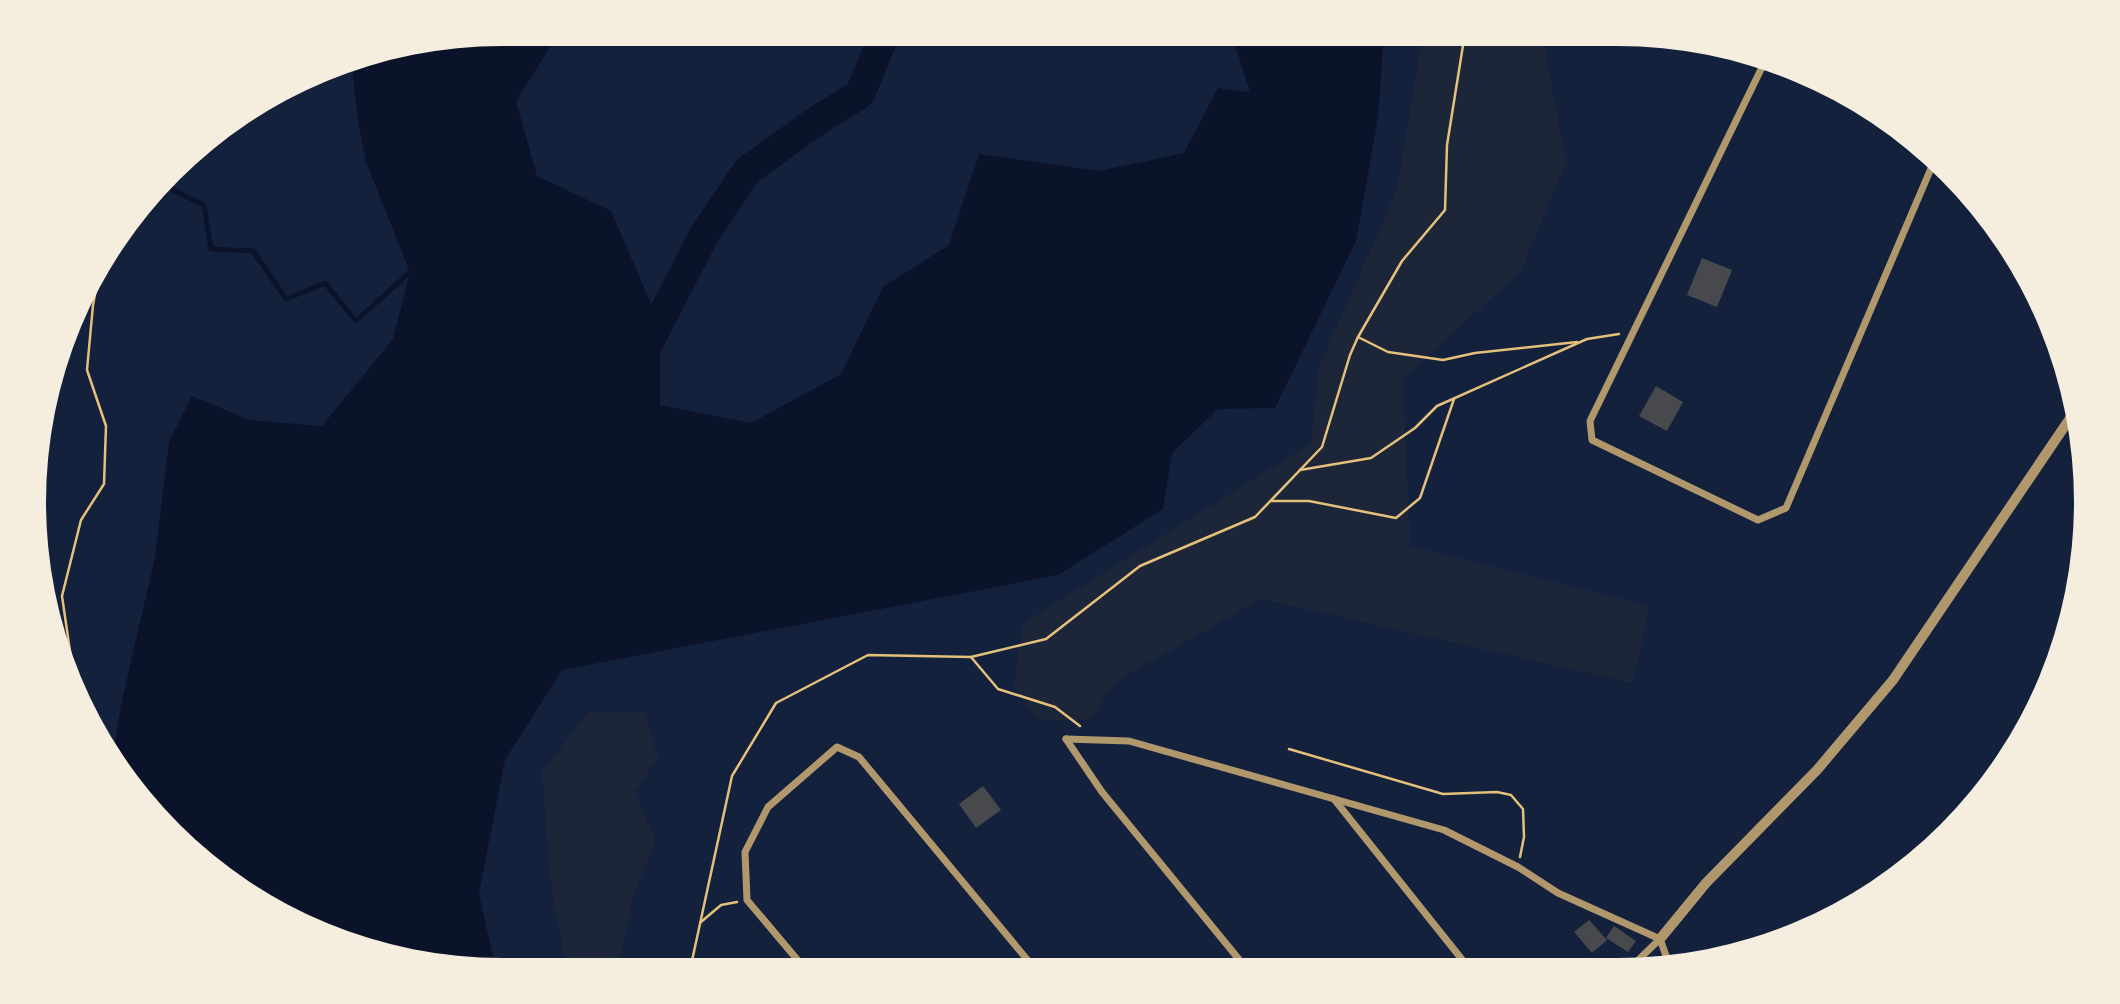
<svg xmlns="http://www.w3.org/2000/svg" width="2120" height="1004" font-family="'Fira Sans',sans-serif">
<style>
.green{fill:#1d2539}
.water{fill:#0b132b}
.lines{fill:none;stroke-linecap:round;stroke-linejoin:round}
.stream{stroke:#0b132b;stroke-width:5}
.river{stroke:#0b132b;stroke-width:30}
.building{fill:#48494c}
.path{stroke:#e5c07b;stroke-width:2.5}
.minor{stroke:#b1986c;stroke-width:7}
.tertiary{stroke:#b1986c;stroke-width:10}
</style>
<rect width="100%" height="100%" fill="#14213d"/>
<g class="green">
<polygon points="1423,33 1542,33 1566,162 1521,271 1403,379 1410,546 1650,606 1632,683 1261,599 1115,682 1090,720 1039,721 1014,686 1023,623 1311,443 1319,367 1397,190"/>
<polygon points="589,711 644,712 658,757 635,791 656,842 634,892 618,970 575,970 563,952 550,878 542,772"/>
</g>
<polygon class="water" points="502,33 559,33 516,101 537,176 611,211 660,325 660,405 751,423 841,374 883,287 949,245 979,154 1099,171 1184,153 1218,88 1250,92 1231,33 1384,33 1378,118 1356,241 1275,408 1218,409 1172,453 1163,509 1058,575 562,670 505,760 479,893 496,970 410,962 322,935 193,854 130,787 112,759 122,700 155,557 169,442 192,396 249,420 322,426 393,339 410,272 366,162 358,122 351,58"/>
<g class="lines">
<polyline class="stream" points="170,180 173,190 204,205 211,249 253,251 286,299 325,283 356,321 410,272"/>
<polyline class="river" points="640,359 704,235 747,171 815,122 860,94 885,33"/>
</g>
<g class="building">
<polygon points="1702,258 1732,270 1717,307 1687,295"/>
<polygon points="1656,386 1683,402 1667,431 1639,416"/>
<polygon points="983,786 1001,810 976,828 959,804"/>
<polygon points="1589,920 1607,940 1592,953 1574,932"/>
<polygon points="1614,926 1636,941 1628,952 1606,938"/>
</g>
<g class="lines">
<g class="path">
<polyline points="1358,337 1388,352 1443,360 1475,353 1577,342"/>
<polyline points="1300,470 1371,458 1415,428 1437,406 1587,339 1619,334"/>
<polyline points="1271,501 1309,501 1396,518 1420,498 1454,399"/>
<polyline points="971,657 998,689 1055,707 1080,726"/>
<polyline points="70,670 72,665 62,596 81,520 104,484 106,426 87,370 93,305 101,263"/>
<polyline points="1289,749 1443,794 1497,792 1511,795 1523,809 1524,837 1520,857"/>
<polyline points="701,922 721,905 737,902"/>
<polyline points="690,970 732,776 776,703 868,655 971,657 1046,639 1140,566 1255,517 1322,447 1350,355 1358,337 1402,261 1445,210 1447,145 1465,33"/>
</g>
<g class="minor">
<polyline points="1766,59 1590,421 1592,440 1758,520 1786,508 1935,159"/>
<polyline points="1066,739 1129,741 1444,830 1518,867 1558,893 1660,939 1669,964 1672,967"/>
<polyline points="1066,739 1102,792 1246,968"/>
<polyline points="1334,799 1468,967"/>
<polyline points="1631,967 1660,939"/>
<polyline points="806,970 747,900 745,852 768,807 837,747 859,757 1035,969"/>
</g>
<polyline class="tertiary" points="1660,939 1706,883 1817,770 1893,680 2077,408"/>
</g>
<path d="M0 0H2120V1004H0ZM502 46H1618A456 456 0 0 1 2074 502V502A456 456 0 0 1 1618 958H502A456 456 0 0 1 46 502V502A456 456 0 0 1 502 46Z" fill="#f5edde" fill-rule="evenodd"/>
</svg>
